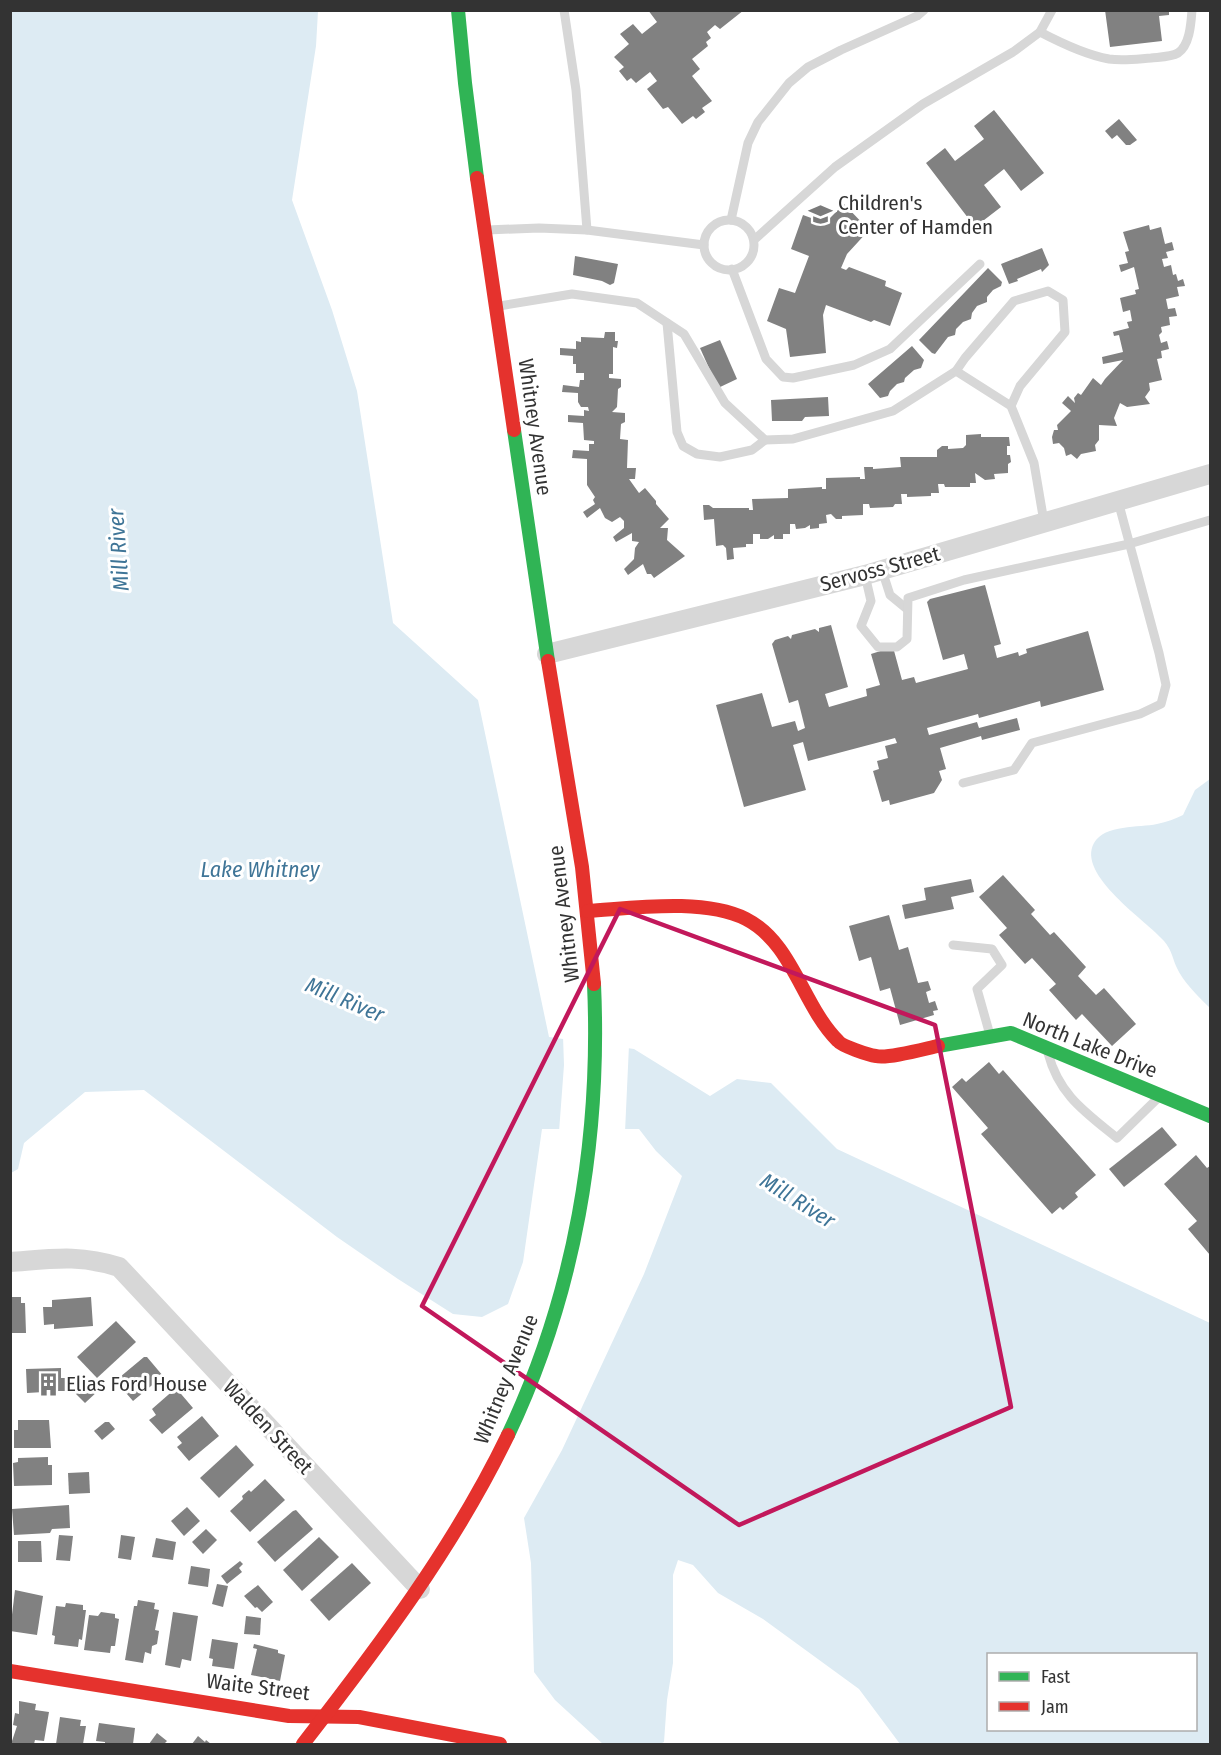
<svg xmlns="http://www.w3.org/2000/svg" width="1221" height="1755" font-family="'Fira Sans Condensed',sans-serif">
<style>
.water{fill:#ddebf3;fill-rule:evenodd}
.pier{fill:#fff}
.building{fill:#818181}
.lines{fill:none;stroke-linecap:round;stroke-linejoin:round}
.lane{stroke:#d7d7d7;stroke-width:9}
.street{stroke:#d7d7d7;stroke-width:20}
.fast{stroke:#30b455;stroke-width:14}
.jam{stroke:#e5322d;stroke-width:14}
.marked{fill:none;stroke:#c2185b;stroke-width:4.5;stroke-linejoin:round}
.labels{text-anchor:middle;stroke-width:6;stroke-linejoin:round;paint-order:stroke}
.poi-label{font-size:21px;fill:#333;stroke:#fff;text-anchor:start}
.street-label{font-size:21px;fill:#333;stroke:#fff}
.water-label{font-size:22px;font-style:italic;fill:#3f7597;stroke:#fff}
</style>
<rect width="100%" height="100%" fill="#fff"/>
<g class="water">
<path d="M11,11h307l-2,35 -24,154 40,110 25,81 36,232 85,77 71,337 85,12 76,47 27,-17 34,4 66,66 373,174v421h-310l-41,-55 -96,-70 -45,-26 -25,-28 -15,-5 -5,15v88l-6,37 -3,42 -4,2h-57l-48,-44 -21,-28 -3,-109 -7,-45 38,-68 82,-176 38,-98 -26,-25 -17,-22h-97l-19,133 -15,42 -26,13 -29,-3 -55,-35 -61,-42 -193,-147 -59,2 -61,51 -6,26 -7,4zM988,1654h208v76h-208z"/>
<path d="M1210,779v229c-12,-12 -27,-26 -34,-42 -4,-10 -5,-17 -12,-25 -17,-20 -88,-66 -70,-98 11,-19 45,-15 63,-19 10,-2 18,-5 26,-9l12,-25z"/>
</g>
<polygon class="pier" points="563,1036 629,1045 625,1132 559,1132 564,1065"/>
<g class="building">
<polygon points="648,10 744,10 720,29 715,25 707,32 711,38 706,42 708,46 692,59 700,69 692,76 712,101 702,108 705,112 696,119 693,116 682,124 668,107 663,109 647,89 657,81 650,72 636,83 631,78 627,81 619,71 624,67 614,57 629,44 620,34 633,24 642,34 657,22"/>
<polygon points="1105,10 1169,10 1169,15 1159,16 1162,41 1110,47"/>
<polygon points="994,110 1044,173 1021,191 1004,169 984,185 1001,207 975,227 926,163 945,148 955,161 984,139 974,126"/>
<polygon points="1119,119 1137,140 1130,145 1126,145 1117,135 1112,139 1105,131"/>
<polygon points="844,204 869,230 847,254 841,268 846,270 849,267 886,281 885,286 902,293 890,326 874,320 871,322 826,305 823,315 826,353 790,357 786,329 767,321 779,288 795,293 809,256 791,249 803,215 825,223"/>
<polygon points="1149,225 1150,230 1161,227 1165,244 1172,242 1174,250 1166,252 1168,258 1162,259 1164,267 1171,265 1173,275 1176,274 1178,281 1183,279 1185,286 1177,287 1179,296 1166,299 1168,309 1175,308 1177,316 1169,317 1170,325 1161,327 1162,332 1159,335 1161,343 1167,341 1169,349 1161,351 1162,358 1157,359 1162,380 1149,383 1150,390 1145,397 1150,404 1127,407 1120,403 1114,418 1117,426 1099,425 1099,440 1095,445 1096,451 1081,454 1077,459 1071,454 1066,456 1064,448 1059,443 1053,444 1052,437 1054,430 1058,430 1057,425 1071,411 1062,403 1068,396 1075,403 1074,398 1078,393 1081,395 1093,378 1101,385 1105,379 1123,360 1103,364 1102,357 1123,352 1119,335 1114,336 1113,332 1129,328 1127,322 1132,321 1130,310 1123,312 1120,298 1136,294 1135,290 1139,289 1134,267 1121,272 1119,265 1128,263 1125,252 1129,251 1123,232"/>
<polygon points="1042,248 1049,265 1042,272 1041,269 1017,279 1018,281 1009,284 1001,264"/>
<polygon points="575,256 618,264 614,283 610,285 602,281 573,275"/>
<polygon points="988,268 1002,282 1001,286 993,290 987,297 987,302 977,306 972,313 971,319 963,322 956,329 955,335 948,337 935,354 932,353 919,340"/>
<polygon points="605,332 615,332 615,341 618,341 617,348 613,347 613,374 609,374 609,378 621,379 621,387 618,389 617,407 612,412 625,413 625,422 621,424 620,439 628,440 627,468 636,468 635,479 629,479 639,493 645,488 656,501 656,504 669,519 660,528 668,528 667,540 685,556 654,578 651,574 647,574 643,564 628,575 624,569 634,559 635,548 639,542 632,541 632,533 616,542 613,537 624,528 624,521 620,517 612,522 605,518 600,508 587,518 583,512 595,504 593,500 595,497 587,485 587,459 572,458 573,450 589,451 589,444 594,444 594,441 584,440 583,423 568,422 568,415 584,416 584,410 589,411 588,407 581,407 578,402 578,393 562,392 563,385 579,387 580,380 584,380 584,373 576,373 576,364 573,364 573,356 560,355 560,348 576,349 576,341 581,342 581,337 604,338"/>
<polygon points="720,340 737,379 718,388 700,348"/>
<polygon points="912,346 924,360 921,368 914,370 905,378 904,382 897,384 890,391 888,396 880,398 868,384"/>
<polygon points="828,397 829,416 805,417 802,421 772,421 771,400"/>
<polygon points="981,434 981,437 1009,437 1010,446 1007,446 1007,455 1010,455 1011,462 1008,464 1008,473 994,474 995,479 985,480 975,473 976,483 970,483 970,487 945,487 944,484 938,484 939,493 931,493 931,496 907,497 907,494 901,494 902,504 895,504 893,507 870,508 869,504 863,504 863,515 842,516 842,519 836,519 831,514 826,515 827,523 819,524 819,528 810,529 810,525 805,528 796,529 795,524 790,524 790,534 783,534 783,539 774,539 774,535 768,539 760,539 760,534 753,534 753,544 746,544 746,547 733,548 734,559 727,560 726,548 723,545 716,546 714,519 704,520 703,505 709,505 713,508 749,508 749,510 753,510 752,499 788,498 788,489 822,487 822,489 826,489 826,478 860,477 860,479 865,479 864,467 873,467 873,469 901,467 900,457 937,457 937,450 942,446 948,446 948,449 963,448 966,445 966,435"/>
<polygon points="985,585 1001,644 994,646 997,658 1018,652 1019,656 1027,653 1026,649 1088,631 1104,690 1041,707 1040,701 979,718 978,714 927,728 929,735 977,722 979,728 1017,718 1020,730 982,740 981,736 940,748 946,769 939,771 942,780 934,793 890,805 889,800 882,802 873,771 879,769 877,761 888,758 885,746 897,743 895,738 808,761 803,742 793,745 806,790 744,807 716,705 762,693 772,727 795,721 798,731 805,728 798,700 789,703 772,644 775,640 788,636 791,639 792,635 815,629 819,632 819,628 831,625 848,687 825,694 829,707 867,696 866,689 880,685 871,654 893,647 902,680 914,677 916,683 968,669 964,654 943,660 927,602 930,599"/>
<polygon points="1003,875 1035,910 1031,914 1050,935 1054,932 1086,967 1078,976 1096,995 1104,988 1136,1024 1112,1046 1082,1014 1076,1020 1049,990 1056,984 1032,958 1025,964 999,935 1007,928 979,897"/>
<polygon points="971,879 974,892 951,897 954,909 905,919 902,905 926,900 924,888"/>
<polygon points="889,915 899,950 908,947 918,983 928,981 931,990 926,992 929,1003 935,1001 938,1010 933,1011 934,1015 900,1025 890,988 880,991 871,957 859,961 849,926"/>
<polygon points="989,1062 999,1074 1003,1070 1096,1175 1075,1193 1078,1197 1063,1210 1060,1207 1052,1214 981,1134 988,1128 952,1087 962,1078 966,1082"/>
<polygon points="1162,1127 1177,1145 1124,1187 1109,1169"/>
<polygon points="1196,1155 1207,1168 1210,1166 1210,1255 1188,1229 1197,1221 1164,1184"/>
<polygon points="10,1297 21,1297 21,1303 25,1303 26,1333 10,1333"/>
<polygon points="91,1297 93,1326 54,1329 54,1324 44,1325 43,1307 52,1307 52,1300"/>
<polygon points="116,1321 136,1342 97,1378 77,1357"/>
<polygon points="144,1357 147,1357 163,1376 133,1401 120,1386 124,1383 120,1377"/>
<polygon points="61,1368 61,1378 69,1378 70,1391 56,1391 56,1395 44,1396 44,1392 27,1393 26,1369"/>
<polygon points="89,1379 99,1390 85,1403 75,1393"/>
<polygon points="176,1388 193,1408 162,1434 149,1420 156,1415 152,1409"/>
<polygon points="202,1416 219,1436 189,1461 177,1447 182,1443 177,1437"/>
<polygon points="18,1420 49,1420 51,1448 14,1448 14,1430 18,1430"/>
<polygon points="105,1422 109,1422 115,1429 102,1440 94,1431"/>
<polygon points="236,1445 254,1465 219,1498 200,1478"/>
<polygon points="48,1457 48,1465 52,1465 52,1485 14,1486 13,1463 18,1462 18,1458"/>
<polygon points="89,1472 90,1493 69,1494 68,1473"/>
<polygon points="265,1479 285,1500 250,1532 230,1511 243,1499 242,1496 249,1490 251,1492"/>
<polygon points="69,1505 70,1528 52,1529 50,1533 14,1535 12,1509"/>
<polygon points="187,1507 200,1521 184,1536 171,1521"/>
<polygon points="296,1510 313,1529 275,1562 257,1542 293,1511"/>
<polygon points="206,1529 217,1540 203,1554 192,1542"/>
<polygon points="59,1535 73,1536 70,1561 56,1560"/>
<polygon points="121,1535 135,1537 131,1560 118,1558"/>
<polygon points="319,1537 339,1557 302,1591 283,1570"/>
<polygon points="156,1538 176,1542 173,1560 152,1557"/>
<polygon points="18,1541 41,1541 42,1562 18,1562"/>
<polygon points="240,1561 243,1564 239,1568 242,1572 227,1584 221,1576"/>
<polygon points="352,1563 371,1583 329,1621 310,1600"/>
<polygon points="191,1566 210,1569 208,1587 188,1584"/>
<polygon points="217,1584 228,1586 223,1607 212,1604"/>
<polygon points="258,1585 273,1602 262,1612 257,1607 255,1608 244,1596"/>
<polygon points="15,1590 43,1596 37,1635 10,1631"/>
<polygon points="138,1600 155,1603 154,1609 159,1610 155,1630 159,1631 157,1644 152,1646 151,1654 145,1652 143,1663 125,1660 134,1606 137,1606"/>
<polygon points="66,1603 83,1605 83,1610 86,1610 82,1640 79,1639 78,1647 54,1644 55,1636 52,1635 56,1606 65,1607"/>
<polygon points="101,1612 115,1614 115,1618 119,1619 115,1646 111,1646 110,1653 84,1650 89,1615 98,1616"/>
<polygon points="173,1612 198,1616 191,1661 182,1659 180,1668 165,1665"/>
<polygon points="246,1616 261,1618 260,1635 244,1634"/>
<polygon points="212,1639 238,1643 234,1669 212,1666 213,1659 209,1658"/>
<polygon points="254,1644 278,1650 278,1653 285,1655 280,1681 251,1675 257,1649 253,1648"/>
<polygon points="19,1701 36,1704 35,1710 49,1712 44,1741 35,1740 34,1744 11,1744 17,1726 13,1725 15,1713 19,1714"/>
<polygon points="60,1717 81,1720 80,1726 86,1726 83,1744 56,1744"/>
<polygon points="99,1723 135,1728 133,1744 105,1744 105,1742 96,1741"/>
<polygon points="157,1733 167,1741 164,1744 149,1744"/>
<polygon points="198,1736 205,1742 206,1740 211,1744 192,1744"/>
</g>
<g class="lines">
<g class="lane">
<polyline points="564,10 576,90 587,230"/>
<path d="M1040,32c21,11 46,23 69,27 14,2 28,0 42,-1 8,-1 20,-1 27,-5 12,-8 13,-30 14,-43"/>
<polyline points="731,220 748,143 758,122 789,83 808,67 841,50 917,16 924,10"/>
<circle cx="729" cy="245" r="25"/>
<polyline points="487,230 539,228 587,230 704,245"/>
<polyline points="754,240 835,167 923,104 1013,52 1040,32 1052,10"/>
<polyline points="732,269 766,359 783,377 793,378 854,365 890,349 980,264"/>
<polyline points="499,306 572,294 637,303 684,334 725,403 765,440 793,439 893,411 956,371 1011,406 1034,463 1044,522"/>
<polyline points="667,323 677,432 683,446 697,454 720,457 752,450 765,440"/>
<polyline points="956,371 965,358 1014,301 1048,291 1063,300 1065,332 1020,386 1011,406"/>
<polyline points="882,570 890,595 907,609"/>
<polyline points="865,575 871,601 861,626 878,647 897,647 907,639 908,598 964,580 1129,544 1210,520"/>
<polyline points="963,783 1014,770 1032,743 1140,714 1161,704 1166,685 1159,653 1118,501"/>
<polyline points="953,945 992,949 1002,965 977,989 990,1035"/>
<path d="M1048,1053c11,42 37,59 69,85l42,-41"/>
</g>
<g class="street">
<polyline points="547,654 865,575 1210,474"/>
<path d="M10,1262c41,-3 69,-8 109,5l301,322"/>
</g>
<g class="fast">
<polyline points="458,10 465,83 477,178"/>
<polyline points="514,430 548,661"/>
<polyline points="938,1046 1011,1033 1210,1116"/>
<path d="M508,1435c67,-141 93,-296 86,-451"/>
</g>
<g class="jam">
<polyline points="477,178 514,430"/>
<polyline points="548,661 582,867 594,984"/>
<path d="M588,911c47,-3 115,-13 158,8 47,24 56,86 92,122 4,5 30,14 38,15 11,3 48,-7 62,-10"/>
<polyline points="10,1671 289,1716 359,1717 500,1744"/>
<path d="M303,1744c76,-98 151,-197 205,-309"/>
</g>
</g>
<path class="marked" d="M620,909l315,116 76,382 -272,118 -317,-219z"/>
<defs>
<symbol id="school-bare" viewBox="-9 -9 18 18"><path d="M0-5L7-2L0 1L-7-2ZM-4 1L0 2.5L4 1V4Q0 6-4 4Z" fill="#7a7a7a" stroke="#fff" stroke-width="2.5" paint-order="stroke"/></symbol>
<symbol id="building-bare" viewBox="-9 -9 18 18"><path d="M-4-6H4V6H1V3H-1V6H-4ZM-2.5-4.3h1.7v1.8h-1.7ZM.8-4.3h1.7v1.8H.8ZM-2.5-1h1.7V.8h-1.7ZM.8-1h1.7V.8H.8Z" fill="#7a7a7a" stroke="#fff" stroke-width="2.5" paint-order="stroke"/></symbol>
</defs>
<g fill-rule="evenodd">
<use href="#school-bare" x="804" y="198" width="33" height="33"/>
<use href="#building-bare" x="32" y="1368" width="33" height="33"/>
</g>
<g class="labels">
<g class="poi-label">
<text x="838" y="210">Children's<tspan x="838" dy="24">Center of Hamden</tspan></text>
<text x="66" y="1391">Elias Ford House</text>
</g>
<g class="street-label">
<text transform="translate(535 427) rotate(82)" y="7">Whitney Avenue</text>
<text transform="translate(880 569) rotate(-15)" y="7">Servoss Street</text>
<text transform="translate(564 914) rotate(-97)" y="7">Whitney Avenue</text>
<text transform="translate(1090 1045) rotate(22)" y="7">North Lake Drive</text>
<text transform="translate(506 1379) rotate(-68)" y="7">Whitney Avenue</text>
<text transform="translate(268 1427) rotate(47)" y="7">Walden Street</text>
<text transform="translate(258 1687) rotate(7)" y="7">Waite Street</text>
</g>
<g class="water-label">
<text transform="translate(118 550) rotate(-94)" y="8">Mill River</text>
<text x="260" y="877">Lake Whitney</text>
<text transform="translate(345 999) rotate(23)" y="8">Mill River</text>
<text transform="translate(798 1200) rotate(32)" y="8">Mill River</text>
</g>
</g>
<rect width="1221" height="1755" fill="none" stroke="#333333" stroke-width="24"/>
<rect x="987" y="1653" width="210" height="78" fill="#ffffff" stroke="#adadad" stroke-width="1.5"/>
<rect x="999" y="1672" width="30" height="9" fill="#30b455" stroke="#adadad" stroke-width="1.5"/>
<text x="1041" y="1683" font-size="18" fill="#333333">Fast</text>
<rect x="999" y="1702" width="30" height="9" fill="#e5322d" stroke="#adadad" stroke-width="1.5"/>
<text x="1041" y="1713" font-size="18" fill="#333333">Jam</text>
</svg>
